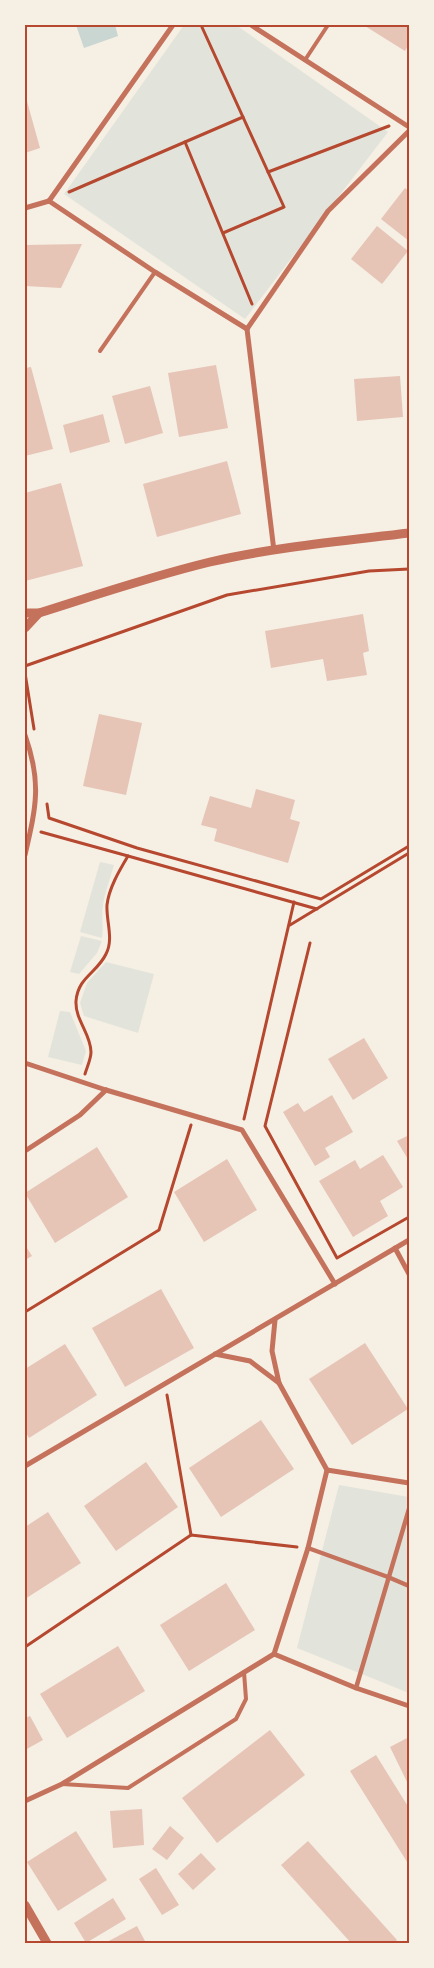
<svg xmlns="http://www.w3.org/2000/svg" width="434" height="1968" font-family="'Exo 2',sans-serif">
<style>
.green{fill:#e2e4dc}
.water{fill:#c9d6d2}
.building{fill:#e6c5b7}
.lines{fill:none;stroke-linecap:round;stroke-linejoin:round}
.path{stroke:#b5482f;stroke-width:3}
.service{stroke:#c5725c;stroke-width:4}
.pedestrian{stroke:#c5725c;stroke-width:4.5}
.minor{stroke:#c5725c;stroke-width:5}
.tertiary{stroke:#c5725c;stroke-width:9}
.neatline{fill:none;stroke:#b5482f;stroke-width:2}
</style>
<rect width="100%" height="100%" fill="#f6efe4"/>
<g class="green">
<polygon points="184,25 236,25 388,132 245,319 64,194"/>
<path d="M100,862l14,3c-4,14 -9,27 -11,40 -2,12 1,22 -1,33l-22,-6z"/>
<polygon points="81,936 102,941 97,953 79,974 70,972"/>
<polygon points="106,962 154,974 138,1033 84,1016 80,1003 87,983"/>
<polygon points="60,1011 70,1012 86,1051 82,1065 48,1057"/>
<polygon points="339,1485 409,1497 409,1693 297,1648"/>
</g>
<polygon class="water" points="76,25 115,25 118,36 84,48"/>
<g class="building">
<polygon points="366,25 409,25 409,44 405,51 365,26"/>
<polygon points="25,94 40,148 25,153"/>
<polygon points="405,188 409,191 409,241 381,219"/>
<polygon points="377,226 408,251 382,284 351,259"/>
<polygon points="82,244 61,288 25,286 25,245"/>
<polygon points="216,365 228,428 179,437 168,373"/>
<polygon points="31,367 53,449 25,456 25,368"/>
<polygon points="400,376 403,417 357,421 354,379"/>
<polygon points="150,386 163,433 125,444 112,396"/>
<polygon points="103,414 110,442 70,453 63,425"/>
<polygon points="227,461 241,514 157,537 143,484"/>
<polygon points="61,483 83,566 25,581 25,493"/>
<polygon points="363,614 369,651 363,653 367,675 327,681 323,659 271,668 265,631"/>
<polygon points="99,714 142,723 126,795 83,786"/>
<polygon points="256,789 295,800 290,819 300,822 288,863 214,841 217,829 201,825 210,796 251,808"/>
<polygon points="364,1038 388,1078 353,1100 328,1059"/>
<polygon points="332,1095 353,1132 325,1148 330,1157 315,1166 283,1112 298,1103 304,1112"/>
<polygon points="409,1135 409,1161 397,1141"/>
<polygon points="97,1147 128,1197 55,1243 25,1193"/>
<polygon points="383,1155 403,1187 380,1201 388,1216 353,1237 319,1181 355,1160 360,1169"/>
<polygon points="227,1159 257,1210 204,1242 174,1192"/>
<polygon points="25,1245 32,1256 25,1260"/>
<polygon points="161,1289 194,1348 125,1387 92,1328"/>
<polygon points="365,1343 408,1409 352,1445 309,1379"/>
<polygon points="65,1344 97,1395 29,1438 25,1431 25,1369"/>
<polygon points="261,1420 294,1469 221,1517 189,1468"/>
<polygon points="146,1462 178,1507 116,1551 84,1506"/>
<polygon points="48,1512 81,1563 25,1599 25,1527"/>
<polygon points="226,1583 255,1630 189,1671 160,1625"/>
<polygon points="118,1646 145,1691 67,1738 40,1694"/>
<polygon points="30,1716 43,1740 25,1750 25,1718"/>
<polygon points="270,1730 305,1775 217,1843 182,1798"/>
<polygon points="409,1737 409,1786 390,1747"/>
<polygon points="376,1755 409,1808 409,1865 350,1771"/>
<polygon points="142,1809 144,1845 113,1848 110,1811"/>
<polygon points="170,1826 184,1838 167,1860 152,1849"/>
<polygon points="76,1831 107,1880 58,1911 27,1862"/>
<polygon points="308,1841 397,1940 394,1943 351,1943 281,1865"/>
<polygon points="201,1853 216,1869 193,1890 178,1874"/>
<polygon points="156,1868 179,1905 162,1915 139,1879"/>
<polygon points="113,1898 126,1919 86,1943 74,1923"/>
<polygon points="137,1926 146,1943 105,1943"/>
</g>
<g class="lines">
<g class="path">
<polyline points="201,25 284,207 223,233"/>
<polyline points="185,142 252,304"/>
<polyline points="268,172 389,126"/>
<polyline points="69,192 243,117"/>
<polyline points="25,666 227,595 369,571 409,569"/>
<polyline points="25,673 34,729"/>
<polyline points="47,804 49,818 137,848 321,899 409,846"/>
<path d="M41,832l87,24c-9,15 -19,32 -21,49 -1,16 7,34 -1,49 -9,19 -28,23 -30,47 -1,19 15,33 15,51 0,7 -4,15 -6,22"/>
<polyline points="128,856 317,909"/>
<polyline points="290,925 409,853"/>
<polyline points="310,943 265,1126 337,1258 409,1217"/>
<polyline points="244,1119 294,902"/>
<polyline points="25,1312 159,1230 191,1125"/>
<polyline points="167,1395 191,1535"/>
<polyline points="25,1647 191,1535 297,1547"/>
</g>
<g class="service">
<polyline points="305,60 328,25"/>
<polyline points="100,351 155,272"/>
<polyline points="62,1784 128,1788 236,1719 246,1699 244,1672"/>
</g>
<g class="pedestrian">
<polyline points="308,1548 388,1577 409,1586"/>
<polyline points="356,1688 409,1509"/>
</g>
<g class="minor">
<polyline points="251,25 409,127"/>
<polyline points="49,201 155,272 247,329"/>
<polyline points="49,201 173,25"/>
<polyline points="25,208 49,201"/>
<polyline points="247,329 328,211 409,131"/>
<polyline points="247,329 274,551"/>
<path d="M25,735c17,48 11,72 0,120"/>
<polyline points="25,1063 106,1090 242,1130 335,1284"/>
<polyline points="25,1151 80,1115 106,1090"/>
<polyline points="395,1248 409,1274"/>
<polyline points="275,1320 272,1351 279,1383 327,1470"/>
<polyline points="215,1354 250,1361 279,1383"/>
<polyline points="25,1466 409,1240"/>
<polyline points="274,1654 356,1688 409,1706"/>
<polyline points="25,1801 62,1784 274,1654 308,1548 327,1470 409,1483"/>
</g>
<g class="tertiary">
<path d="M25,613h14c57,-18 113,-37 171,-51 65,-15 133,-21 199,-29"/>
<polyline points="25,628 39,613"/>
<polyline points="25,1905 47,1943"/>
</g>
</g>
<rect width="434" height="1968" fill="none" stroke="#f6efe4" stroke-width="52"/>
<rect x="26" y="26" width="382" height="1916" class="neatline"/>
</svg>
